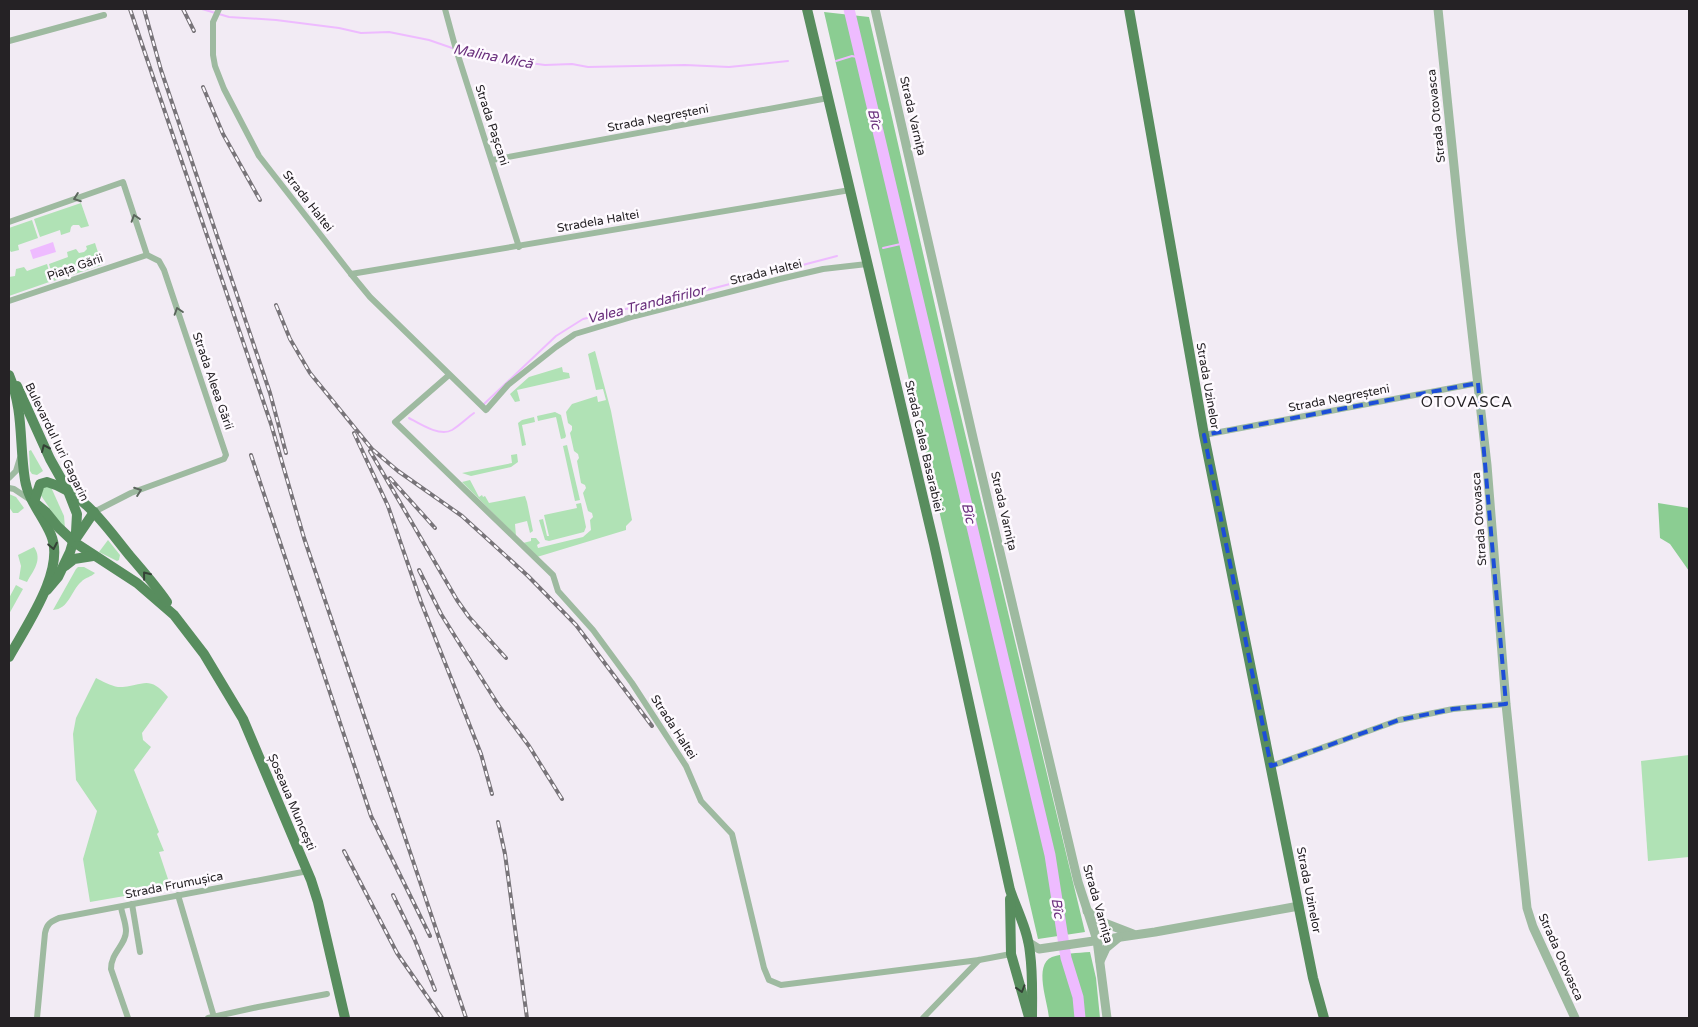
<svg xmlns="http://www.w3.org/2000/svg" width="1698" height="1027" font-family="'Varela Round',sans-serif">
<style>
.green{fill:#b0e2b5}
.forest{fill:#8bcd92}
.water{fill:#ebf}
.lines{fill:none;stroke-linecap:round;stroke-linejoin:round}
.stream{stroke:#ebf;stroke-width:2}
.river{stroke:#ebf;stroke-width:11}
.minor{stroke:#9ebaa0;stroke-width:6}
.tertiary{stroke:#9ebaa0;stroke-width:9}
.primary{stroke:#588d5e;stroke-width:10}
.rail-casing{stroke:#787479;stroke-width:4}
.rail{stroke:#fefaff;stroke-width:2;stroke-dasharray:5.5;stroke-linecap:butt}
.oneway{stroke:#5b665c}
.oneway2{stroke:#344236}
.marked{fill:none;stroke:#1d4ed8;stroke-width:4;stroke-dasharray:10 6;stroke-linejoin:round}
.labels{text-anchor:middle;stroke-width:5;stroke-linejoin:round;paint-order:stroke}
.street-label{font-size:12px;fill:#252225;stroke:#fefaff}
.water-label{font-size:14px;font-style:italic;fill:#6a2f7d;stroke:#fefaff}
.quarter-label{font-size:15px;letter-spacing:1px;fill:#252225;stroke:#fefaff}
</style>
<rect width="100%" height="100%" fill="#f2ebf4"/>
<g class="green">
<polygon points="81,203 89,226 81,228 79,225 73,225 71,227 70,232 61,235 60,230 40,237 34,219"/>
<polygon points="32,220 38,238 18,245 19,250 11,252 9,249 9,228"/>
<polygon points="95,243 102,265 54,281 49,264 68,257 67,252 76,249 79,253 84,252 87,249 86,246"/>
<polygon points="47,264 52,281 9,296 9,277 15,276 16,269 24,267 27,271"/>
<polygon points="595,351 611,411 632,520 626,526 626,530 537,557 523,543 531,541 531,538 536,538 540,543 537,545 538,548 583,537 591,530 590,520 593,517 592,513 588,511 583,493 586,488 585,485 581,483 577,461 579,458 578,454 574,451 570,433 572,430 572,426 568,423 566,412 572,404 597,396 598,402 606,400 603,389 596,390 588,354"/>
<polygon points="562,367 563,372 569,373 570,378 517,390 520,401 515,402 510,394 529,377"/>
<polygon points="555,412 561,415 566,436 565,438 561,439 556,417 538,421 537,416"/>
<polygon points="534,417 535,422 522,425 526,445 522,446 518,423 522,420"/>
<polygon points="567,445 580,500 575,501 563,446"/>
<polygon points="31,450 43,471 37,475 32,474 30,471 29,451"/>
<polygon points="517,454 518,462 511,467 471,476 462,473 512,463 511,455"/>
<polygon points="470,480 479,497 482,495 483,497 485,496 489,503 525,496 527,502 533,531 530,533 527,521 515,524 516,536 462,482"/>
<polygon points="50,485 64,516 65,528 61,525 40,494 41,488"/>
<polygon points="9,494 16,497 24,508 18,513 13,513 9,507"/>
<polygon points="581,503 586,527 584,532 549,541 545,540 539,520 543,519 547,536 549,536 544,515 577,508 576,504"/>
<polygon points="108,540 120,555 119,560 117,561 99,552"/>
<path d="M34,547c9,13 -1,24 -7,35l-8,-3 2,-13 -3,-11z"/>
<path d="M78,567h6l11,6c-4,4 -9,4 -14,9 -10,9 -12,27 -28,28l23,-41z"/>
<polygon points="16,585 23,589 9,614 9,598"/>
<path d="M96,678c6,3 15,8 22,9 25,0 30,-14 50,10l-26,36 1,7 8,7 -17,23 25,62 -2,2 7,17 -5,1 12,36 -81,14 -7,-43 14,-48 -21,-31 -3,-46 3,-16z"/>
<polygon points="1689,755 1689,857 1648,861 1641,761"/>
</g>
<g class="forest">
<polygon points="824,12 869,17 950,371 1085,932 1038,939"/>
<polygon points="1658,503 1689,508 1689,571 1670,544 1660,538"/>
<path d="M1090,952l6,26 4,40h-51c-1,-16 -16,-53 3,-61 11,-4 26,-4 38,-5z"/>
</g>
<polygon class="water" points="53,242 56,252 33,259 30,250"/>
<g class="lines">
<g class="stream">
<polyline points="202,9 229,17 276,20 339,28 361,33 389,32 429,40 455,49"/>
<polyline points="459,50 499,59 545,65 572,64 588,67 685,65 729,67 788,61"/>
<polyline points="836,61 852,56 861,58"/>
<polyline points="883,248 905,243"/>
<polyline points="484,404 556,336 583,319 707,290 837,256"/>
<path d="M409,418c11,6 31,19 43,12 8,-5 15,-12 22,-17"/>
</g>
<polyline class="river" points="849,9 1050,855 1066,958 1078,997 1080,1018"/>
<g class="minor">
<polyline points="219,9 213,22 213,55 215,66 224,89 259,156 351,274 370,297 486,410 508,385 556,347 575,334 635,316 780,279 823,269 867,264"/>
<polyline points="445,9 455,46 519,247"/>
<polyline points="9,41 104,15"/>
<polyline points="492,160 828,98"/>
<polyline points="9,222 123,182 147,255 159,261 164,270 226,455 224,459 131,493 94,512"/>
<polyline points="351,274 850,190"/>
<polyline points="9,301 147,255"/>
<polyline points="449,375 395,422 553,575 558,591 593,630 632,683 686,766 701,801 732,834 764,968 769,980 781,985 979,960 1011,954"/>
<polyline points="1204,435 1478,383"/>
<polyline points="9,478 16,471 20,458"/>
<polyline points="9,488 14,489 29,499"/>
<polyline points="1271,766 1399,720 1453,709 1506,704"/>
<polyline points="178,895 214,1017"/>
<polyline points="132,904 140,952"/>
<path d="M121,907c1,7 5,16 5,24 0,14 -15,21 -15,38l17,49"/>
<path d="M37,1018l8,-85c2,-10 6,-11 14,-15l249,-47"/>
<polyline points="208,1018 258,1007 327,994"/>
<polyline points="923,1018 979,960"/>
</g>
<g class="tertiary">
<polyline points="875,9 974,442 1078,882 1097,940 1107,1018"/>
<polyline points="1438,9 1461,235 1487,465 1506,704 1527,908 1533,927 1575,1018"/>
<polyline points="1087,911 1102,922 1133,934"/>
<polyline points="1028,942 1039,949 1155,932 1299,906"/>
<polyline points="1100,961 1106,948 1118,938"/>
</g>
<g class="primary">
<path d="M807,9l127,535 76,346c7,20 18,41 20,63 3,22 2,43 2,65"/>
<polyline points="1129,9 1204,435 1313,978 1324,1018"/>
<path d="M9,375c15,36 10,68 16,105 3,20 18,36 26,55 15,35 -25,91 -42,122"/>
<polyline points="17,386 50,459 68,491 77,514 76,532 70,552 58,577 47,590"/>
<polyline points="34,502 46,512 58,527 74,542 137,583 174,615 204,654 243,719 311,880 318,902 345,1018"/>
<path d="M34,502l6,-18 7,-2c37,10 60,46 83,74 13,15 26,30 37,46"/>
<polyline points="77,537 94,512"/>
<polyline points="65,566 74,559 93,556"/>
<polyline points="1010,899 1011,954 1029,1017"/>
</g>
<defs>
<g id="rail">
<polyline points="130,9 271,424 304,538 466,1018"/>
<polyline points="144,9 161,70 270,393 286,453"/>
<polyline points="183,9 194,31"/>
<polyline points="203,87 223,134 260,200"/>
<polyline points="276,305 290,339 310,373 372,449 398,471 462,516 528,576 576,625 652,726"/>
<polyline points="354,433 388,506 421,602 481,754 492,794"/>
<polyline points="370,451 457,600 469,617 506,658"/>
<polyline points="251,455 371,816 430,936"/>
<polyline points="390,478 435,528"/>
<polyline points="419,570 441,614 456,638 499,706 529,746 562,799"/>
<polyline points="498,822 505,854 527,1018"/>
<polyline points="344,851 397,953 442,1018"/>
<polyline points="393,895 414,938 435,990"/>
</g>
</defs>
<use href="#rail" class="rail-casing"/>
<use href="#rail" class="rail"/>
</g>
<defs><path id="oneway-chevron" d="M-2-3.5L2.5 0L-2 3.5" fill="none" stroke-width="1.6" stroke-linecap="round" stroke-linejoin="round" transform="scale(1.25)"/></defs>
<g class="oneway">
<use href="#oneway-chevron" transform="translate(77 198) rotate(160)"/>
<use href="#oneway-chevron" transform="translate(135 218) rotate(-108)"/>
<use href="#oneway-chevron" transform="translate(178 311) rotate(-108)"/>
<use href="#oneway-chevron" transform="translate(138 491) rotate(-20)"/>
</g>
<g class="oneway2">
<use href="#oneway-chevron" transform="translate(45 448) rotate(-114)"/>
<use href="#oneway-chevron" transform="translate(53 546) rotate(79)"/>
<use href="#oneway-chevron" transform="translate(146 575) rotate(-129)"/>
<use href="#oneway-chevron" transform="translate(1021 989) rotate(73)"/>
</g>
<path class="marked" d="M1478,383l28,321 -53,5 -54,11 -128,46 -67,-331z"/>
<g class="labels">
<g class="street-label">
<text transform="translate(913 116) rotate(77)" y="4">Strada Varnița</text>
<text transform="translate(1436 116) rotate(-96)" y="4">Strada Otovasca</text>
<text transform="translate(658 118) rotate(-11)" y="4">Strada Negreșteni</text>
<text transform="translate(492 125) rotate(72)" y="4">Strada Pașcani</text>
<text transform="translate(308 201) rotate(52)" y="4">Strada Haltei</text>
<text transform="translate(598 221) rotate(-10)" y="4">Stradela Haltei</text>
<text transform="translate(75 267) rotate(-19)" y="4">Piața Gării</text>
<text transform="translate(766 272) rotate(-14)" y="4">Strada Haltei</text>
<text transform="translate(213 381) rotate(71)" y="4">Strada Aleea Gării</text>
<text transform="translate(1208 386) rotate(80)" y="4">Strada Uzinelor</text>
<text transform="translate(1339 398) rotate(-11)" y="4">Strada Negreșteni</text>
<text transform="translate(57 442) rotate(64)" y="4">Bulevardul Iuri Gagarin</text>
<text transform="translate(924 446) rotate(77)" y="4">Strada Calea Basarabiei</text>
<text transform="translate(1004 511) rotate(77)" y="4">Strada Varnița</text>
<text transform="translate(1479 519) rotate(-94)" y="4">Strada Otovasca</text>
<text transform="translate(674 727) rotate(57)" y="4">Strada Haltei</text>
<text transform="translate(292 802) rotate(67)" y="4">Șoseaua Muncești</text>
<text transform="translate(174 885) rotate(-11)" y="4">Strada Frumușica</text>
<text transform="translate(1309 890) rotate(79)" y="4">Strada Uzinelor</text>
<text transform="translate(1098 904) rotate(74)" y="4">Strada Varnița</text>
<text transform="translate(1561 957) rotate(66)" y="4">Strada Otovasca</text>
</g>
<g class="water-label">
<text transform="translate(493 56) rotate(11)" y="5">Malina Mică</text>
<text transform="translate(875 119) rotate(77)" y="5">Bîc</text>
<text transform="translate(646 304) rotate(-14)" y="5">Valea Trandafirilor</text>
<text transform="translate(969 513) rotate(77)" y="5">Bîc</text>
<text transform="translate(1058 908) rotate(81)" y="5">Bîc</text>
</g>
<g class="quarter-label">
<text x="1467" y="407">OTOVASCA</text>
</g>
</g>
<rect width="1698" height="1027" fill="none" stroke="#252225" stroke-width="20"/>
</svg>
